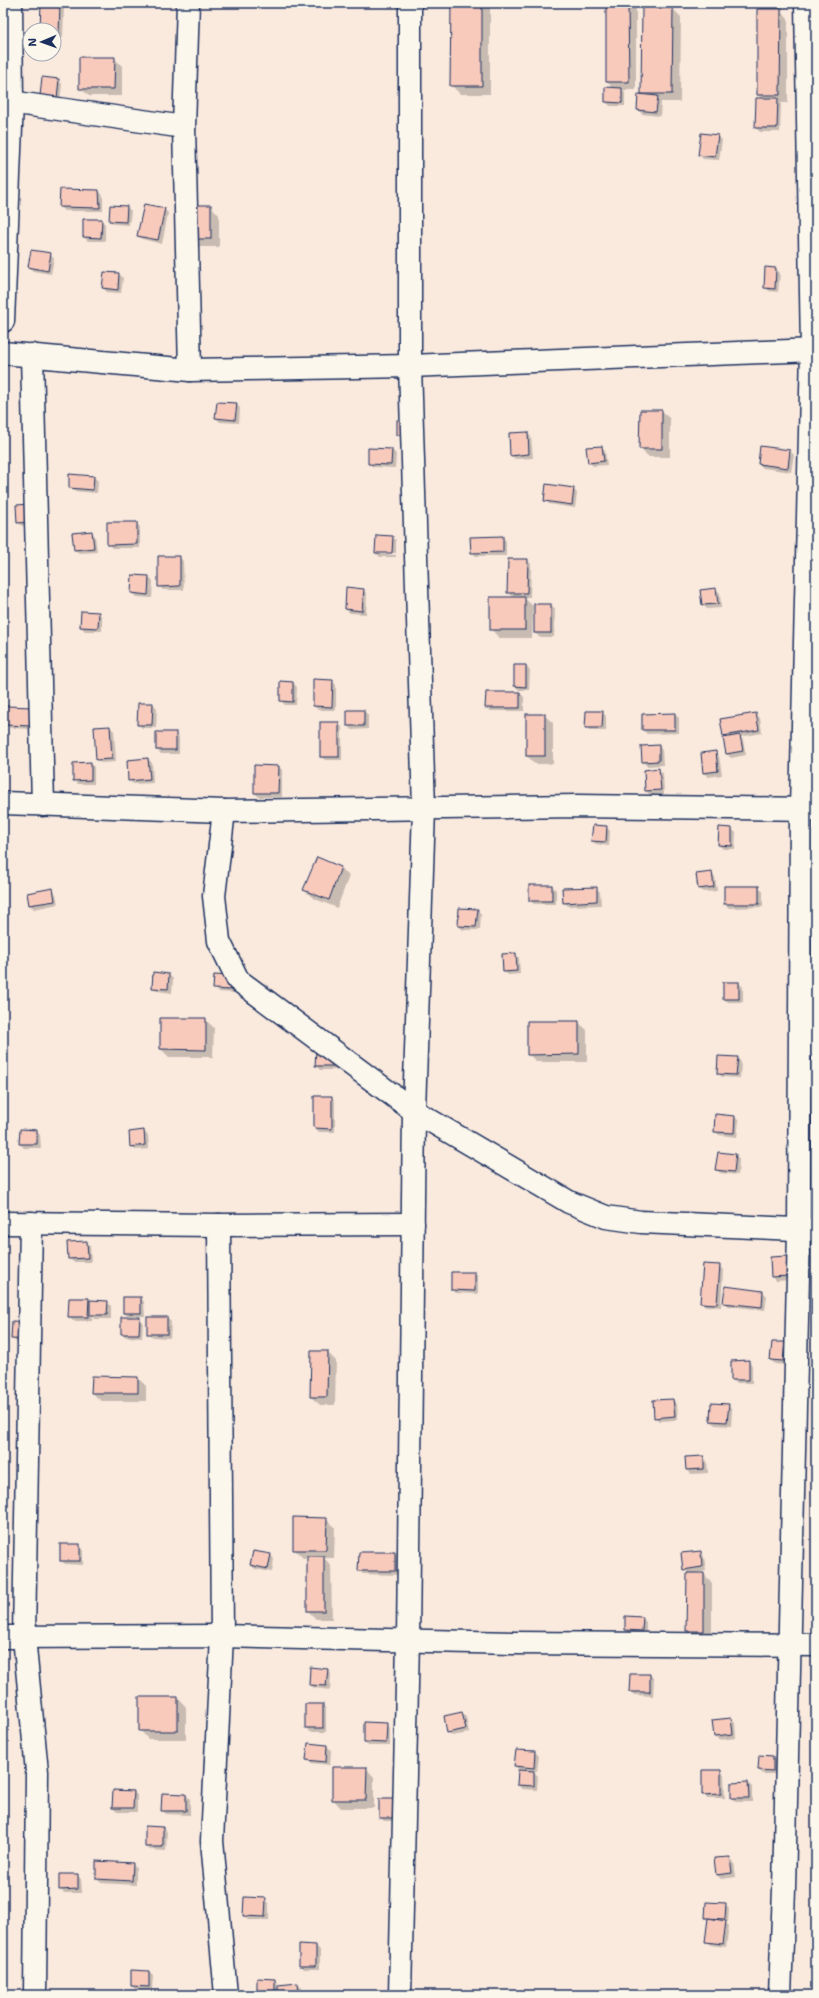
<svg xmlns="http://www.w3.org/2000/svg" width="819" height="1998" font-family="'Shantell Sans',sans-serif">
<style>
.shadow{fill:#0003}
.building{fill:#f8cabc;stroke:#1b2f5e}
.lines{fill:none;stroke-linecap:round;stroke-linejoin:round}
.minor-casing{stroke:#1b2f5e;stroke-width:25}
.minor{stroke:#fbf7ec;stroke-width:22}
</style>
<rect width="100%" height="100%" fill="#faeade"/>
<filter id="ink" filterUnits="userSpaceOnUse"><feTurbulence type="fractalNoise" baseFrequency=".025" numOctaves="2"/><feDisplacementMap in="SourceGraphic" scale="8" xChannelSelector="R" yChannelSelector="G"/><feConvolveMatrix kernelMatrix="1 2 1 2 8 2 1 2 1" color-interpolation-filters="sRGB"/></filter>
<g filter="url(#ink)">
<g class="shadow">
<polygon points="42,3 61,3 64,6 63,38 54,37 54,30 41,30"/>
<polygon points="452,3 485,3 490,8 490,94 460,94 451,85"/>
<polygon points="607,3 636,3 636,90 623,90 625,93 625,106 610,106 606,102 613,88 607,82"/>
<polygon points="759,3 783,3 783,10 780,10 788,19 788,103 781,103 780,132 760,132 756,128 762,99 758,95 763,10 759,7"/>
<polygon points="673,9 681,17 680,102 661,102 660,116 642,114 638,110 644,96 642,94"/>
<polygon points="114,58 122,66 122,96 89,96 80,88"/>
<polygon points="58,80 62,84 60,101 45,99"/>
<polygon points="718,136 722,140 719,160 703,159 699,155"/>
<polygon points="99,191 103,195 103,211 64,211 60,207"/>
<polygon points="211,206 219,215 219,247 187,247"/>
<polygon points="127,207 131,211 129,225 114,224 110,220"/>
<polygon points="164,209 168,213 162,244 142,239 138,236"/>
<polygon points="101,220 105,224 105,241 88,241 84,237"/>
<polygon points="50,254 54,258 51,274 33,271 29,267"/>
<polygon points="776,269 780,273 778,292 769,291 765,287"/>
<polygon points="119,274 123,278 121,293 107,292 103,288"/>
<polygon points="236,404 240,408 239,423 220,422 216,418"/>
<polygon points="662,411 670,419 670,457 649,457 640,449"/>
<polygon points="527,433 531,437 533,458 515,459 511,455"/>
<polygon points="602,447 605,451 607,465 593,466 589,462"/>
<polygon points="392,450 396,454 395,468 373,467 369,463"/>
<polygon points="790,451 794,455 791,472 763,468 759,464"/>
<polygon points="94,477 98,481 97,493 74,491 70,487"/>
<polygon points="573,489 577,493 575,508 549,504 545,500"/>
<polygon points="17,506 35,525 22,526 18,522"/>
<polygon points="136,523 140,527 140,548 112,548 108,544"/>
<polygon points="91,532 95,536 97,552 79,553 75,550"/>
<polygon points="392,537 396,540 396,553 379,552 379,554 396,555 396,557 380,557 376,553"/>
<polygon points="502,537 506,541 506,556 476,556 472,552"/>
<polygon points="179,557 183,561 184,590 163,590 159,586"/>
<polygon points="527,560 531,564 530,597 523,597 533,606 532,638 499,638 491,629 514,598 508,592"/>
<polygon points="149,577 153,581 152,598 136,597 132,593"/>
<polygon points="716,589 720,593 721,608 707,609 703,605"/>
<polygon points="363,590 367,594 366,614 350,613 346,609"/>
<polygon points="551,605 555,609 554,637 539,637 535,633"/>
<polygon points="98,613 102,617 102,631 85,631 81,627"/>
<polygon points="526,666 530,670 529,690 519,690 515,686"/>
<polygon points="332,681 336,685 336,710 318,710 314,706"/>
<polygon points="281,682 293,683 297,687 296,705 285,705 281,701"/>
<polygon points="520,693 524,697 524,711 490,711 486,707"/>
<polygon points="153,704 157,708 156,728 142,728 138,724"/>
<polygon points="7,707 34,729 10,728 6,724"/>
<polygon points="364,711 368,715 368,729 352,730 348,726"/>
<polygon points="602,712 606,716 606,731 590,731 587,727"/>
<polygon points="675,714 679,718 679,733 647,734 643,730"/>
<polygon points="756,714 760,718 762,733 740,737 743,740 746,755 731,758 727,754 724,739 727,738 724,735"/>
<polygon points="544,715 553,723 553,764 535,764 527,756"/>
<polygon points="338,723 342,727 342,760 325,760 321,757"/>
<polygon points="110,727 114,731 116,762 101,763 97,759"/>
<polygon points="175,733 179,737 179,754 161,754 157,750"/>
<polygon points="659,746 662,750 663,765 647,766 643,762"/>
<polygon points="716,753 719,756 722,775 708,777 704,773"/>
<polygon points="148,759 152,763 153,783 133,784 129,780"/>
<polygon points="90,763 94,767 94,784 78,784 74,780"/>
<polygon points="278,766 282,770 282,797 259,797 255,793"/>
<polygon points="659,770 663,773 664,794 650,795 646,791 645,771"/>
<polygon points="606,827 610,831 609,846 596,844 592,841"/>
<polygon points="732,829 736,833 735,849 723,849 719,845"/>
<polygon points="317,858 341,868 349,876 337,908 313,898 304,890"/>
<polygon points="711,873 715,877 717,891 703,892 699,888"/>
<polygon points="552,886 556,890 556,904 534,904 530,900"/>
<polygon points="759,887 763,891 763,907 729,908 725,904"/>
<polygon points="596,888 600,892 601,905 568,906 564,902"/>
<polygon points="52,890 56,894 58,904 34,909 30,905"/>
<polygon points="477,910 481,914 480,930 463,930 459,926"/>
<polygon points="515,954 519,958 520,974 508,975 504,971"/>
<polygon points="154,973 169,975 173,979 172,993 157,991 153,987"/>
<polygon points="234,981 234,993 218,992 214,988"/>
<polygon points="739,983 743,987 743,1002 728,1002 724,999"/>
<polygon points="161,1019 205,1019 214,1028 213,1057 169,1057 161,1049"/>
<polygon points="578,1022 587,1030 587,1062 537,1062 528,1054"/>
<polygon points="337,1055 337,1070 320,1070 316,1066"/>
<polygon points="737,1058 741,1062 740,1078 722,1077 718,1073"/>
<polygon points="331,1097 335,1101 335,1132 319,1132 315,1128"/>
<polygon points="735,1117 739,1121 737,1137 719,1135 715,1131"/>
<polygon points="36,1131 40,1135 41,1148 24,1148 20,1144"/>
<polygon points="144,1132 148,1135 149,1149 135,1150 131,1146"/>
<polygon points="3,1140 4,1141 4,1185 3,1185"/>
<polygon points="735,1155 739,1159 738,1175 720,1173 716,1169"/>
<polygon points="87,1242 90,1246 91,1262 73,1262 69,1258"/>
<polygon points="786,1257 790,1261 792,1280 776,1281 772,1277 771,1258"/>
<polygon points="719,1266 723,1270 721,1307 705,1306 701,1302"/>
<polygon points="475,1273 478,1277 478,1294 456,1293 452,1290"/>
<polygon points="763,1292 767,1296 765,1310 728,1306 724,1303"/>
<polygon points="141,1298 144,1302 145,1316 133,1316 133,1318 139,1318 143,1322 142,1338 126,1337 122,1333 130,1318 124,1313"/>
<polygon points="88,1299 91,1301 107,1302 111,1306 111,1319 95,1319 92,1315 92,1321 73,1321 69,1317"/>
<polygon points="167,1318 171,1322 170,1338 152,1337 148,1333"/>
<polygon points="30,1323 33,1343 16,1342 12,1338"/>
<polygon points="773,1343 784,1343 788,1347 787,1365 775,1364 771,1360"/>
<polygon points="327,1352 336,1361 335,1405 320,1405 311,1397"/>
<polygon points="748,1361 752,1365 752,1383 736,1383 732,1379"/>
<polygon points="138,1378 146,1386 146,1401 101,1401 92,1393"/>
<polygon points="673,1400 677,1404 678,1420 659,1421 655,1417"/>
<polygon points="728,1405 732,1409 731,1426 715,1425 711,1421"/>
<polygon points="703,1457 707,1461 708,1473 691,1474 687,1470"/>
<polygon points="326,1519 335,1527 334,1558 324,1558 331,1565 332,1619 316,1619 308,1611 308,1558 303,1558 294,1549"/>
<polygon points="79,1545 83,1549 83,1565 65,1564 61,1560"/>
<polygon points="700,1552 704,1556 706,1571 689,1574 704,1574 712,1583 712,1639 696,1639 687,1631 688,1573 684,1569"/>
<polygon points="395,1553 399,1557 399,1575 363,1574 359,1570"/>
<polygon points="271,1555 274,1559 272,1572 255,1569 251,1565"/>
<polygon points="642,1618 646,1622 646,1634 630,1633 626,1630"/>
<polygon points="328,1670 331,1674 330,1690 314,1688 310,1684"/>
<polygon points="650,1675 654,1679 653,1696 634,1695 630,1692"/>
<polygon points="178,1698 186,1707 186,1739 148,1739 140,1730"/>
<polygon points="322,1705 326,1709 326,1732 310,1732 306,1728"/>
<polygon points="462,1713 466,1717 469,1733 452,1736 448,1732"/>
<polygon points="731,1719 735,1723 736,1738 719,1740 715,1736 714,1721"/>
<polygon points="386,1724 390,1728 390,1746 368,1746 365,1742"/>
<polygon points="327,1746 331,1750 330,1765 311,1763 307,1760"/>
<polygon points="535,1752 539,1756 537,1771 533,1771 538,1776 537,1790 522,1789 518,1785 519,1771 521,1772 515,1766"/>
<polygon points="773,1757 777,1761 776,1774 763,1774 759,1770"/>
<polygon points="366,1768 374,1777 374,1808 341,1808 333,1799"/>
<polygon points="721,1771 724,1775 725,1798 707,1798 703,1794"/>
<polygon points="748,1783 752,1787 752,1802 736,1802 732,1798 732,1784"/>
<polygon points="133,1792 137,1795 137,1812 117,1812 113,1808"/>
<polygon points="186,1795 190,1799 190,1815 166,1814 162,1810"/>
<polygon points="380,1800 404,1821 384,1821 380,1817"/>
<polygon points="163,1828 167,1832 166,1851 150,1850 146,1846"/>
<polygon points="730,1858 734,1862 736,1877 721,1879 717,1875"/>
<polygon points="132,1864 136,1868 136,1885 101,1883 97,1879"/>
<polygon points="77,1875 81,1879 82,1893 64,1893 60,1889"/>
<polygon points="265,1899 269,1903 269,1920 248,1920 244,1916"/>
<polygon points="725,1904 729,1908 728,1922 725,1922 729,1926 726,1947 710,1945 706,1941 709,1921 706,1917"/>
<polygon points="316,1946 320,1950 320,1969 304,1969 300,1965"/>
<polygon points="149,1972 153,1976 152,1990 136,1990 132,1986"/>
<polygon points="275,1980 279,1986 298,1984 302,1988 302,1995 258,1995"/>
</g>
<g class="building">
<polygon points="41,3 60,3 59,34 54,34 54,30 40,30"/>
<polygon points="451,3 482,3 482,86 450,86"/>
<polygon points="606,3 628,3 629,82 606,82"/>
<rect x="758" y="3" width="21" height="4"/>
<polygon points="642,7 673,8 672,94 641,94"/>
<polygon points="757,9 781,9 780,95 757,95"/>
<polygon points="79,57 115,57 114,89 79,89"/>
<polygon points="42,77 59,79 57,98 40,96"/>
<polygon points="605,87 622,88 622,103 605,102"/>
<polygon points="638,94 658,96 656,112 637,110"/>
<polygon points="756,98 778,98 777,128 755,128"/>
<polygon points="701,133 718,135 715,157 698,155"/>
<polygon points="60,189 99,190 100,208 59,207"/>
<polygon points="144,204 165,208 158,240 137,236"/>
<polygon points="110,205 127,206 126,222 109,221"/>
<rect x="178" y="205" width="33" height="34"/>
<polygon points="83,219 102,219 101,238 83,237"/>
<polygon points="31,250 51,253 48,271 28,267"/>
<polygon points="765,267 776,268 775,289 764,288"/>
<polygon points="104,272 119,273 118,290 102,288"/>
<polygon points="217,402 237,403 235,420 215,418"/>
<polygon points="640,410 662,410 662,449 639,449"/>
<rect x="397" y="420" width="17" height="15"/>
<polygon points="528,432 529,454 510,456 509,433"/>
<polygon points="602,446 604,461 588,463 586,447"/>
<polygon points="760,446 790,450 788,468 758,464"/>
<polygon points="368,448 392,449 391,465 368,464"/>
<polygon points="69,474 94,476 93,490 69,488"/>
<polygon points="546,484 574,488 572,505 544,501"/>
<polygon points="30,504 31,522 17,523 16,505"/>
<polygon points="107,522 137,522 137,544 107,545"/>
<polygon points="92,531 94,548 74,550 72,533"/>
<polygon points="376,535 393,536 392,553 375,553"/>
<polygon points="503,536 503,552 471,553 470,537"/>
<polygon points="158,556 180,556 180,586 158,587"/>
<polygon points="508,559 528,559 527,593 507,593"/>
<polygon points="132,575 149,576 148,595 131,593"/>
<polygon points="346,587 364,589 362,611 345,609"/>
<polygon points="716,588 718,604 702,605 700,590"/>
<rect x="490" y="597" width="35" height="33"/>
<rect x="534" y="604" width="17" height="29"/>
<polygon points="81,611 99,612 98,628 80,627"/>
<polygon points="514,665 526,665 526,687 514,686"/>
<polygon points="313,679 333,680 332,707 313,706"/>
<polygon points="280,681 293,682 293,702 280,701"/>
<polygon points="486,692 520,692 520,708 485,708"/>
<polygon points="138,703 153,703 152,725 137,725"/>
<polygon points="6,706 32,707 31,726 5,725"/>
<rect x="347" y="710" width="17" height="16"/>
<polygon points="586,711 603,711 602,728 585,728"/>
<polygon points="675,713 675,730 642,730 642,714"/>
<polygon points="756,713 759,730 723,736 720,719"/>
<rect x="526" y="714" width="19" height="42"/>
<rect x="320" y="722" width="19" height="35"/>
<polygon points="110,726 112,759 96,760 94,727"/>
<rect x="156" y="732" width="20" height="18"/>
<polygon points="740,735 743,751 726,754 723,738"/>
<polygon points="659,745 659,761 642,762 641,746"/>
<polygon points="716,751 718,771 703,773 701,753"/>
<polygon points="148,758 150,779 128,781 127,760"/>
<polygon points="91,762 91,780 73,781 73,763"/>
<polygon points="254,765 279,766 278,793 254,793"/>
<polygon points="659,768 661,790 645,791 644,770"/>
<polygon points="593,825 607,826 606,842 591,841"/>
<polygon points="719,827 732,828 732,846 718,845"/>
<polygon points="317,857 341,867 329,900 303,890"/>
<polygon points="712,872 714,887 698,889 696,874"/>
<rect x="529" y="885" width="23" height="16"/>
<rect x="724" y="886" width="35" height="18"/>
<polygon points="597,887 597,901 563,903 562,888"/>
<polygon points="53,888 55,901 29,905 27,893"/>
<polygon points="459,908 478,909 476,927 458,926"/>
<polygon points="516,953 517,971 503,972 502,954"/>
<polygon points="153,972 169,974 168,989 152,988"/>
<polygon points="214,975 231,976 230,990 213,989"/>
<rect x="723" y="982" width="16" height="17"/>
<polygon points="160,1018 206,1018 206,1050 160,1049"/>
<polygon points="527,1021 579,1021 579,1054 527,1055"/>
<polygon points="316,1050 333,1050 333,1066 315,1066"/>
<polygon points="718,1056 738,1057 736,1075 717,1074"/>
<polygon points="314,1096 332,1096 332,1129 314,1128"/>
<polygon points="715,1114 735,1116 734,1133 714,1132"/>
<polygon points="20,1129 37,1130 37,1144 19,1144"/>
<polygon points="144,1130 145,1145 130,1147 129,1132"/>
<polygon points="718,1152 736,1154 734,1172 715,1170"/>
<polygon points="87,1241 88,1258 68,1259 67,1242"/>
<polygon points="787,1256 789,1276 771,1277 770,1257"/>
<polygon points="703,1264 720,1265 717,1304 700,1303"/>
<polygon points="451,1272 475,1272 475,1291 451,1290"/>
<polygon points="725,1286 763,1291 762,1307 723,1303"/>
<rect x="123" y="1297" width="18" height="16"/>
<polygon points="69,1298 89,1298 88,1317 68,1317"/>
<polygon points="90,1300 108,1301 107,1315 90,1315"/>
<polygon points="121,1317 140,1317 139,1334 121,1334"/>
<rect x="147" y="1317" width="20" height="17"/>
<polygon points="12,1321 30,1322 29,1340 11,1339"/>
<polygon points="772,1342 785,1342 783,1361 770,1360"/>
<polygon points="311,1351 328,1351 327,1397 310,1397"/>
<polygon points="749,1360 749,1380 731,1380 731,1361"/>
<polygon points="92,1376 138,1377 138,1393 91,1393"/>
<polygon points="673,1399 675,1416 654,1418 653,1400"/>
<polygon points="711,1403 729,1404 727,1422 710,1421"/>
<polygon points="704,1456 704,1469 686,1470 685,1457"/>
<polygon points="293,1517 327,1518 326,1550 293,1550"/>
<rect x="814" y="1539" width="2" height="18"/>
<rect x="60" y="1544" width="20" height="17"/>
<polygon points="253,1551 271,1554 268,1569 250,1565"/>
<polygon points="701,1551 702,1567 683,1570 681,1553"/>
<polygon points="359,1552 395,1552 395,1571 358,1571"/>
<rect x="307" y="1556" width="17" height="55"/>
<polygon points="687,1573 704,1573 704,1631 686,1631"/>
<polygon points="625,1616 643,1617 642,1631 625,1630"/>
<polygon points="310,1667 328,1669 326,1686 309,1685"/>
<polygon points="630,1674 650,1674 650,1692 629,1692"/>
<rect x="139" y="1697" width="39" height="34"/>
<rect x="305" y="1704" width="18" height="24"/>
<polygon points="462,1712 466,1729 447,1733 444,1716"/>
<polygon points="731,1718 733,1734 714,1736 712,1720"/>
<polygon points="364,1722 387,1723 386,1743 364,1742"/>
<polygon points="308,1743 327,1745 326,1762 306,1760"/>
<polygon points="516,1750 535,1751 534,1768 514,1766"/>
<polygon points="759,1755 773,1756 773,1771 758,1770"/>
<polygon points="332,1767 367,1767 366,1800 332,1800"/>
<polygon points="518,1770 534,1771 534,1786 517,1785"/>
<polygon points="702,1770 721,1770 721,1794 702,1795"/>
<polygon points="748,1782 749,1798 731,1798 731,1783"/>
<polygon points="113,1790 134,1791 133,1808 112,1808"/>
<polygon points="162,1793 186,1794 186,1811 161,1811"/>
<rect x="379" y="1799" width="21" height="19"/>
<polygon points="145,1826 163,1827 163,1847 145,1847"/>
<polygon points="730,1857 732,1873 716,1875 714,1858"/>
<polygon points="96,1861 133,1863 132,1881 96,1879"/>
<polygon points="59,1874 78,1874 78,1889 59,1890"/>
<polygon points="244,1897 266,1898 265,1917 243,1916"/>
<polygon points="706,1902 726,1903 725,1919 705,1918"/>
<polygon points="708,1918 726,1921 723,1944 705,1942"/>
<polygon points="299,1944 316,1945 316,1966 299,1966"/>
<polygon points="131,1970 149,1971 149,1987 131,1986"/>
<polygon points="257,1978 275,1979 275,1995 257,1995"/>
<polygon points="298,1983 299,1995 278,1995 278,1985"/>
</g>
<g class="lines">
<defs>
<g id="minor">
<polyline points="188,3 184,127 190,370"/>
<polyline points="3,101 184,127"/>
<polyline points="3,321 12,102 11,3"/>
<polyline points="3,353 190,370 410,366 816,350"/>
<polyline points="32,355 43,805"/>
<polyline points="3,803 224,811 578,806 816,809"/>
<polyline points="224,811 214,896 219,941 238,980 414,1111 569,1202 606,1217 641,1222 816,1230"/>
<polyline points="3,1223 219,1225 413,1224"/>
<polyline points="31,1223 24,1637 37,1772 35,1995"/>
<polyline points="219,1225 222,1636 212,1841 226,1995"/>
<polyline points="3,1637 222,1636 513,1643 816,1645"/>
<polyline points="400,1995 408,1641 414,1111 424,809 410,366 410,3"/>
<polyline points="780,1995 784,1889 799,1231 801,809 812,350 806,3"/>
</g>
</defs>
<use href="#minor" class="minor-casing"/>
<use href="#minor" class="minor"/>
</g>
</g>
<rect width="819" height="1998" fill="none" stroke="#fbf7ec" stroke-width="16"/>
<rect x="8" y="8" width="803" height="1982" fill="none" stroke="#1b2f5e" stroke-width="1.5" filter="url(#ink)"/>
<g transform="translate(42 42) rotate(268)"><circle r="19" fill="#fbf7ec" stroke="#a1a7b3"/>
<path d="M0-3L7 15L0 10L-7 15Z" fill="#1b2f5e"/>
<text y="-6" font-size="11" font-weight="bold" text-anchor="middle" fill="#1b2f5e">N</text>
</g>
</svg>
